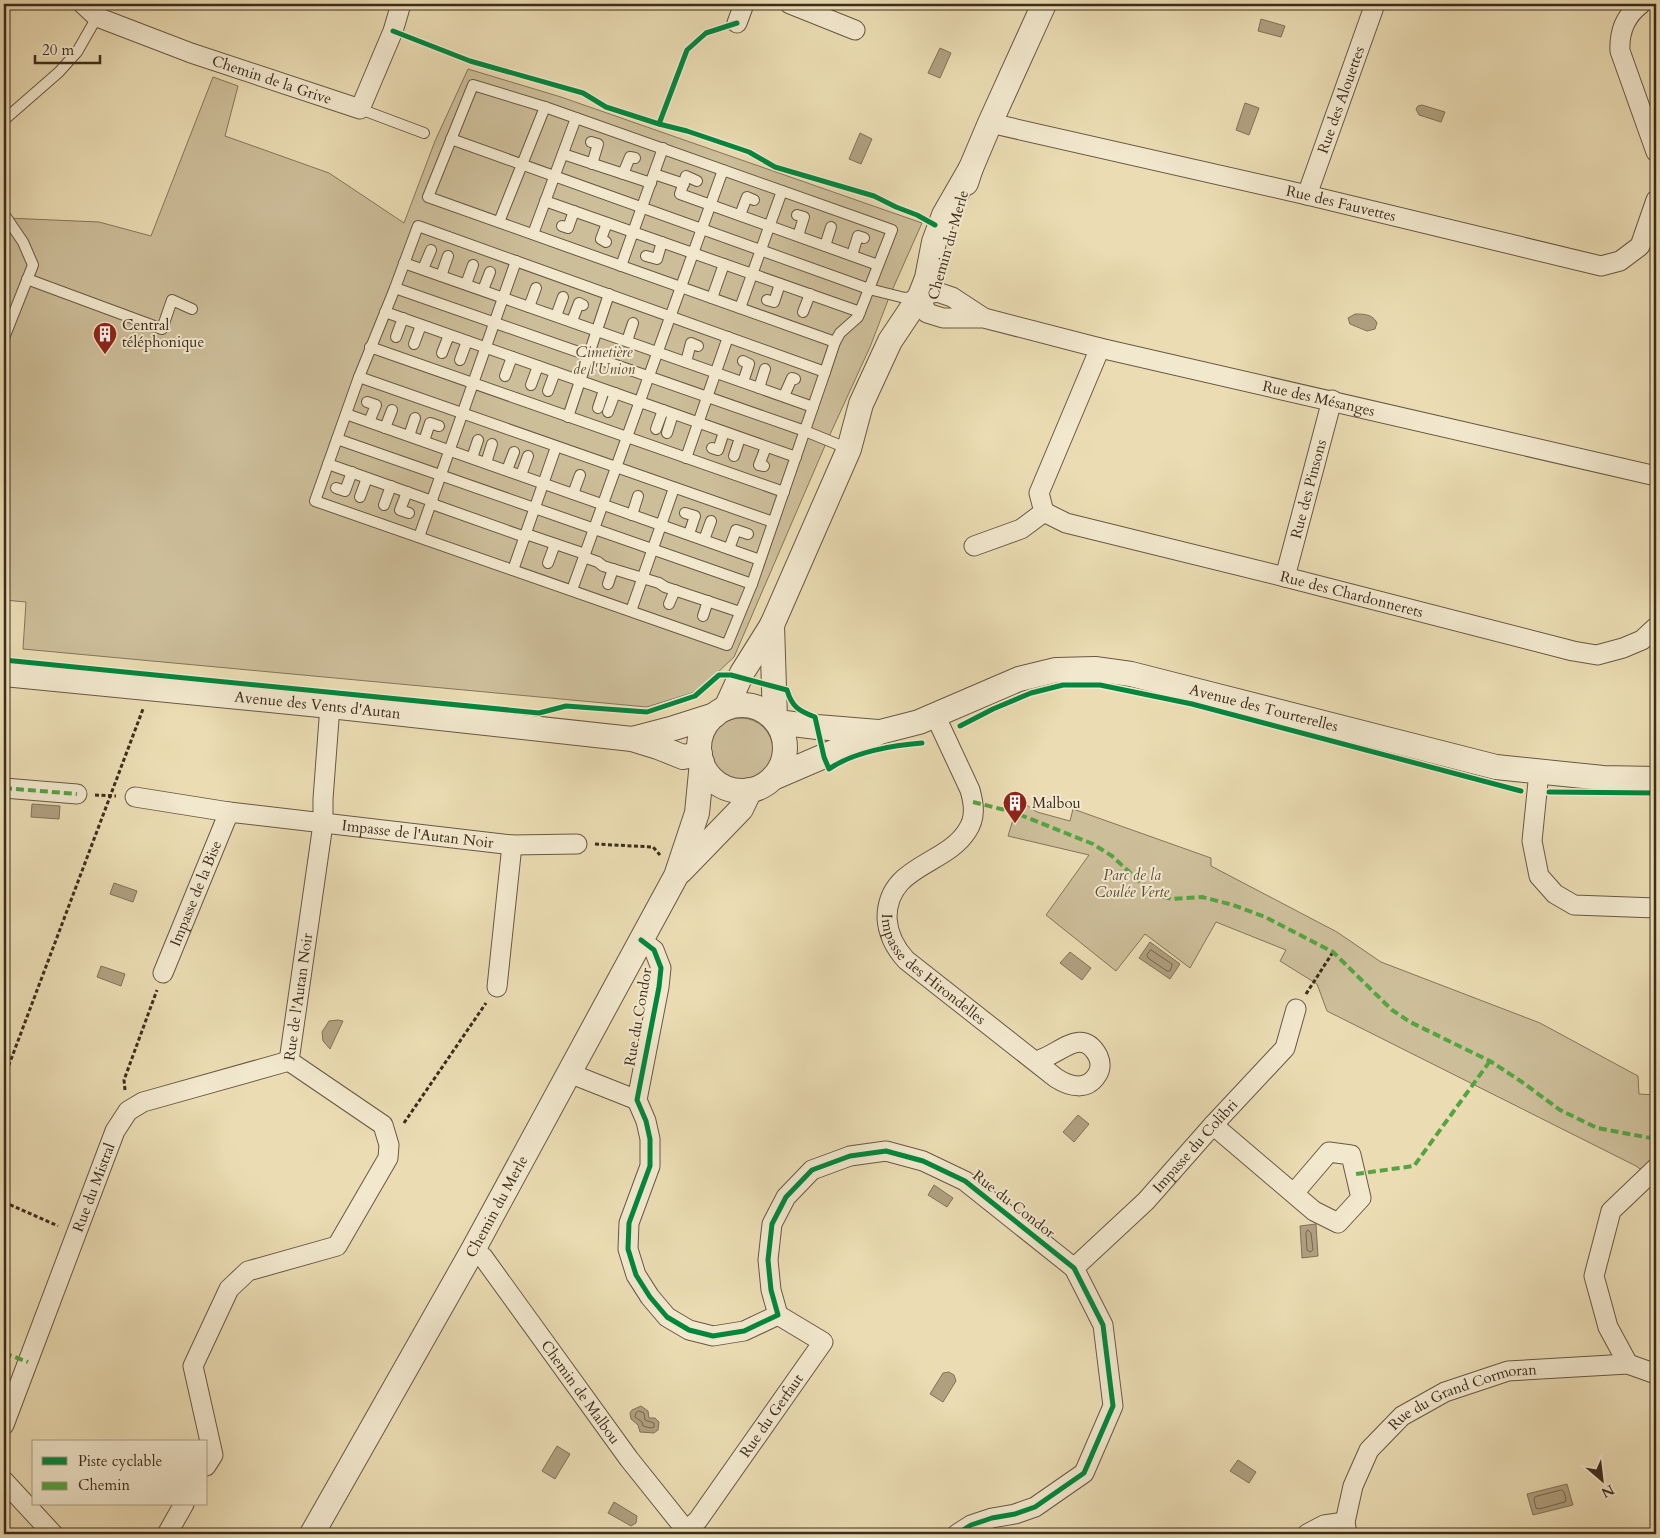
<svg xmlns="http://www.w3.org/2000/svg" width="1660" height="1538" font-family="Cardo,serif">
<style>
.green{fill:#cdbe9a;stroke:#85755c}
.water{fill:#b0a080;stroke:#827258}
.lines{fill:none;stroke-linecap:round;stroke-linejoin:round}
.shore{stroke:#76664e;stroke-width:1}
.service-casing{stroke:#685842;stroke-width:12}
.minor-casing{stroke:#685842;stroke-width:21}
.tertiary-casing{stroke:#685842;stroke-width:26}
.path{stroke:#3d2c1d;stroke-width:3;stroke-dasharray:4 2.5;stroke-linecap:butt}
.service{stroke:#f2e8ce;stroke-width:10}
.minor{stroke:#f2e8ce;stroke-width:19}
.tertiary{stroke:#f2e8ce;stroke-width:24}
.quiet{stroke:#54a441;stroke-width:4;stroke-dasharray:8 4;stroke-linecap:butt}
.cycleway-casing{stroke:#f2e8ce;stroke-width:8}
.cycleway{stroke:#00873e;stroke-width:5}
.labels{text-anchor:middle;stroke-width:4;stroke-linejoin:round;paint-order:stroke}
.street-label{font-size:15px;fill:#3d2c1d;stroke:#f2e8ce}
.poi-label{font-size:15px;fill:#3d2c1d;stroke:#f2e8ce;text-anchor:start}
.park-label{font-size:15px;font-style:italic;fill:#5a4936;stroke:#f2e8ce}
</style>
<rect width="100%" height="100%" fill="#ebdcb3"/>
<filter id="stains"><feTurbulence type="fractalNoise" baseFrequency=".004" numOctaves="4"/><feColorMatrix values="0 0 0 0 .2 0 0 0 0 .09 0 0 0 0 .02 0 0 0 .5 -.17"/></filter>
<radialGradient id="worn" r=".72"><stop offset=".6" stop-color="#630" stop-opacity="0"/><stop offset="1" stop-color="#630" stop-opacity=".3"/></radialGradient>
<g class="green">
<polygon points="468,69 561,97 922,223 890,295 870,347 827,441 734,657 698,691 647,707 23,649 26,602 4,600 4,217 7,218 99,222 151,236 213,77 238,86 225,136 329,173 404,223 435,141"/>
<circle cx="741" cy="750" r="32"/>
<polygon points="1019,800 1037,812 1070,821 1073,809 1211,858 1211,866 1337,932 1381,962 1540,1023 1638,1076 1639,1094 1656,1095 1656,1181 1636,1166 1327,1011 1317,984 1280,961 1286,950 1216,922 1190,968 1145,934 1116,971 1046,915 1089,855 1008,836"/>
</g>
<g class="water">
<polygon points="1261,19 1285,26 1281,37 1258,31"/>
<polygon points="940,48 951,53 940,78 928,73"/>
<polygon points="1245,103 1259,108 1249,135 1236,130"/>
<polygon points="1422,105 1445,112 1441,122 1419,115 1416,109 1418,106"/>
<polygon points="860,133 872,139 861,164 849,159"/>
<path d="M1355,314c8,0 18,0 22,9l-2,6 -8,2 -17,-7 -2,-6z"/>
<polygon points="32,804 60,806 59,819 31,817"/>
<polygon points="114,883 137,891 133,902 110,894"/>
<polygon points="1150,942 1180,964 1170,979 1139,958"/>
<polygon points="1070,952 1091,968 1082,980 1060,963"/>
<polygon points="101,966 125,974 121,986 97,977"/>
<polygon points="338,1020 343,1021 330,1049 323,1041 322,1032 329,1021"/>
<polygon points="1078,1115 1089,1124 1074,1142 1063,1132"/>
<polygon points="934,1185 953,1198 947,1207 928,1195"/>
<polygon points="1316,1224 1318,1256 1302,1258 1300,1226"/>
<polygon points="949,1372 954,1375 956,1381 943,1402 930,1394 943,1373"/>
<polygon points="641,1406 648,1411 649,1418 655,1418 659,1422 658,1430 654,1433 640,1432 638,1425 631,1419 630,1413 632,1410"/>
<polygon points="557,1446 570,1454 555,1479 542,1471"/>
<polygon points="1238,1460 1256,1472 1249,1483 1230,1471"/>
<polygon points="1567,1484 1573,1505 1533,1515 1527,1494"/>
<polygon points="614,1502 637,1516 636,1523 631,1526 608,1513"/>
</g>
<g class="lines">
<g class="shore">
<polygon points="1151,950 1172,964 1172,966 1170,971 1167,971 1148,958 1147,955"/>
<polygon points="1308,1230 1311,1233 1313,1250 1310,1252 1307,1250 1306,1233"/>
<polygon points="639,1411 644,1413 645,1420 654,1423 654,1427 651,1428 643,1426 642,1422 635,1417 636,1413"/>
<polygon points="1562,1490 1564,1492 1566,1499 1565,1502 1539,1509 1536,1508 1534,1500 1535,1497"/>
</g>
<defs>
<g id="service">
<polygon points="473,85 545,107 892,230 858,317 840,333 835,342 428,197"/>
<polyline points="360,109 424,133"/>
<polyline points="4,120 59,72 77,52 97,17"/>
<polyline points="451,139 869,289 905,298 918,296"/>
<polyline points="591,142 598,144 592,164"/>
<polyline points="563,154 651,183"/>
<polyline points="623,174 630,157 635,158"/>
<polyline points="654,174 684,184"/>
<polyline points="697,181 686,176 680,194 878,265"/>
<polyline points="545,201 860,312"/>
<polyline points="4,214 23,242 33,265 4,338"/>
<polyline points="740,215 747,197 754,200"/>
<polyline points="797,215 804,217 798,236"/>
<polyline points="499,222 545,107"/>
<polygon points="418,226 825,372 752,584 727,645 315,501 359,377 395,288"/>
<polyline points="562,226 568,228 574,211"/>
<polyline points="533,234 576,118"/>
<polyline points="606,242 601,239 607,223"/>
<polyline points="825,246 831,227"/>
<polyline points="852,255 858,236 864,238"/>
<polyline points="646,256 657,259 662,242"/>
<polyline points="404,263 813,407"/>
<polyline points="621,266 663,148"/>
<polyline points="423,269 431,250"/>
<polyline points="441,276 448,256"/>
<polyline points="27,279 162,329 172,300 192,309"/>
<polyline points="466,284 473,265"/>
<polyline points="395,288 805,431 849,449"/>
<polyline points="483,290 490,272"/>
<polyline points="712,298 724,264"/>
<polyline points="767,300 774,302 780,284"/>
<polyline points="529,307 536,288"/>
<polyline points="740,308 782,191"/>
<polyline points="385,312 796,457"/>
<polyline points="803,312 810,294"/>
<polyline points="556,316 563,297"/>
<polyline points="572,321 579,303 583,305"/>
<polyline points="396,337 403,318"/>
<polyline points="627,341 633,323"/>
<polyline points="414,344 421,325"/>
<polyline points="370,347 784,492"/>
<polyline points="442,353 449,335"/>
<polyline points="460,360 467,341"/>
<polyline points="686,362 691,343 698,346"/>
<polyline points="825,372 835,342"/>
<polyline points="505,376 512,357"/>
<polyline points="359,377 773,522"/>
<polyline points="743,382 749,364 743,361"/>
<polyline points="531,385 538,366"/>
<polyline points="759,388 765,369"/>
<polyline points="548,391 555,372"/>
<polyline points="784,396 792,378 795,379"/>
<polyline points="367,402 376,405 369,422"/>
<polyline points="598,408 604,390"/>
<polyline points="608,412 615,393"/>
<polyline points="346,414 760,560"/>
<polyline points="568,417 609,294"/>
<polyline points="385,428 392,410"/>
<polyline points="656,429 663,410"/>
<polyline points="667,433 673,414"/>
<polyline points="409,436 415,418"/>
<polyline points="337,439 752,584"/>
<polyline points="424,441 430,423 439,426"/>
<polyline points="712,448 718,450 724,432"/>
<polyline points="734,456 740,438"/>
<polyline points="472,458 478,440"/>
<polyline points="686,458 728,337"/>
<polyline points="486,463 492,444"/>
<polyline points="328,464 432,501 435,505 525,537"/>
<polyline points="764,466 759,465 766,447"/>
<polyline points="507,470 514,452"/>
<polyline points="521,475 528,456"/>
<polyline points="336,488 345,491 352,472"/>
<polyline points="407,492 400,510 409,513"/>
<polyline points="573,494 580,475"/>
<polyline points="360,497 367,478"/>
<polyline points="384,505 391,486"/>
<polyline points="685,513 695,516 689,534"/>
<polyline points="632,515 638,496"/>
<polyline points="526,534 585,554"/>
<polyline points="419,537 516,261"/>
<polyline points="704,540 711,521"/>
<polyline points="729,549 736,530 748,534"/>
<polyline points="584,557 598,562 603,566 659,583 665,587 740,612"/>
<polyline points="548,563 555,544"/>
<polyline points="513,570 556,447"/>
<polyline points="608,584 613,569"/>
<polyline points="572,590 723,170"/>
<polyline points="669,604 675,590"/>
<polyline points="631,611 674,488"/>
<polyline points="703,616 708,601"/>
</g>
<g id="minor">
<path id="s1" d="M83,4l14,13 94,36 169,56 33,-78 8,-27"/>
<polyline points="790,4 855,30"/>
<path d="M1641,4c-16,12 -22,28 -21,47l36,101"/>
<polyline points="737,23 744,4"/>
<path id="s2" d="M990,123l317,72 294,71 19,-5 20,-15 16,-46"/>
<path id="s3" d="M1307,195l68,-191"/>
<path id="s4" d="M984,318l-32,-21 -15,-5 -17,4 7,17 16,5h41l116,30 556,128"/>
<path id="s5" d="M1100,348l-61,145 5,19 22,11 219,54 288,74 24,4 26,-7 19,-8 14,-13"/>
<polyline points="974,546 1021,529 1044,512"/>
<path id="s6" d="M1285,577l47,-177"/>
<path id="s7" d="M935,715l35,75c4,14 6,28 -3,41 -22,35 -80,34 -80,87 1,17 8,30 19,42l150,118c14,9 31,13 41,-3 4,-6 4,-12 1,-19 -17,-32 -40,1 -63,5"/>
<polyline points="1539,772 1532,841 1539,876 1555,894 1574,905 1656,908"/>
<polyline points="4,788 77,794"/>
<polyline points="135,797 229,812"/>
<polyline points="641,940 654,950 661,968 659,987 637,1100 646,1121 650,1139 650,1166 629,1223 628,1249 636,1275 650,1297 667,1317 689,1330 713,1336 744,1331 778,1315 771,1290 768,1260 772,1224 786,1197 812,1170 850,1156 886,1151 923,1161 965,1181 1074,1268 1103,1325 1113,1406 1084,1473 1035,1507 1015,1514 992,1518 971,1525 957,1534"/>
<path id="s8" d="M163,973l66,-161 283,33 65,-1"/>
<polyline points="497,987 512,845"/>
<polyline points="569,1073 637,1100"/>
<polyline points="1213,1125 1314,1211 1338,1223 1361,1198 1351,1155 1329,1152 1294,1193"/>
<path id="s9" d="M473,1250l10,7 146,202 60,75"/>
<path id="s10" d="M1074,1268l72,-67 67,-76 72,-77 11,-39"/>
<polyline points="1628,1364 1608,1327 1594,1276 1611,1211 1656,1168"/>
<path id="s11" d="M4,1425l111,-294 13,-20 15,-9 146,-41"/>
<path id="s12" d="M206,1466l7,-11 -20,-89 36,-77 19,-18 89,-25 51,-88 1,-13 -6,-20 -94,-64 34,-237v-25l7,-93"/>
<polyline points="4,1481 53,1534"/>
<path id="s13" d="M686,1531l12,-11 125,-178 -45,-27"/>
<polyline points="167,1534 184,1504"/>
<polyline points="1307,1534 1324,1525 1345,1522"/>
<path id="s14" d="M1347,1534l-2,-12 8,-36 16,-36 33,-34 43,-24 63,-21 120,-7 28,10"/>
</g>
<g id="tertiary">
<polyline points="966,183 971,168 990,123 1044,4"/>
<polyline points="772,625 775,719"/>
<path id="s15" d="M4,674l326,32 302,33 26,8 25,10 17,-3"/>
<circle cx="742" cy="748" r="43"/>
<polyline points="726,708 742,673 772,625 849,449 861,404 890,341 920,296 927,278 934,242 944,215 971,168"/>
<polyline points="777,722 817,727 878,732"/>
<polyline points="632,739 674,728 715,715"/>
<path id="s16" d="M773,778l107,-46 39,-10 100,-43 37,-9 39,-1 36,5 365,93 107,11 53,1"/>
<polyline points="681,871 741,809 750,790"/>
<path id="s17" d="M312,1534l161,-284 203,-374 21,-63 5,-51"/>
</g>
</defs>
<use href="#service" class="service-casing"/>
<use href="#minor" class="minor-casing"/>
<use href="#tertiary" class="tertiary-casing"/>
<g class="path">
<polyline points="95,795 116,796"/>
<polyline points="595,844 653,847 660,855"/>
<polyline points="1306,994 1333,952"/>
<polyline points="4,1078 143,709"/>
<polyline points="125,1090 124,1080 157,990"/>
<polyline points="404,1123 486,1003"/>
<polyline points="4,1202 58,1226"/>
</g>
<use href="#service" class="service"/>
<use href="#minor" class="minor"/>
<use href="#tertiary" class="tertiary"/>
<g class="quiet">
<polyline points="4,788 77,794"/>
<polyline points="973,802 1013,812 1093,844 1112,856 1153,894 1172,899 1202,897 1233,905 1265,917 1333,952 1392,1010 1410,1022 1490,1061 1522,1082 1560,1110 1597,1128 1656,1139"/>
<polyline points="1356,1174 1414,1166 1490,1061"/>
<polyline points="4,1353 28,1362"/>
</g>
<defs>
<g id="cycleway">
<polyline points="393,31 470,61 583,93 606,107 659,124 687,131 749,152 775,167 874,196 896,207 917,215 935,225"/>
<polyline points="659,124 687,50 706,33 737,23"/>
<path d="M4,660l535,53 27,-7 81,6 48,-16 24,-21h12l56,15c5,17 12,21 28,27l9,40 5,12c24,-17 65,-24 93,-26"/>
<polyline points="960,726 993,709 1031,693 1063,685 1100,685 1192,704 1521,791"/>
<polyline points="1549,792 1656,793"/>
<polyline points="641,940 654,950 661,968 659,987 637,1100 646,1121 650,1139 650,1166 629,1223 628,1249 636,1275 650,1297 667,1317 689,1330 713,1336 744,1331 778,1315 771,1290 768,1260 772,1224 786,1197 812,1170 850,1156 886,1151 923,1161 965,1181 1074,1268 1103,1325 1113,1406 1084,1473 1035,1507 1015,1514 992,1518 971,1525 957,1534"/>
</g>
</defs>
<use href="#cycleway" class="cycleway-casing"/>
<use href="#cycleway" class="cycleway"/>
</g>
<defs>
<symbol id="building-pin" viewBox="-11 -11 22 30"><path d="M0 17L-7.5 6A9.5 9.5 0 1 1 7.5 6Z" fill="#8f2418" stroke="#f2e8ce"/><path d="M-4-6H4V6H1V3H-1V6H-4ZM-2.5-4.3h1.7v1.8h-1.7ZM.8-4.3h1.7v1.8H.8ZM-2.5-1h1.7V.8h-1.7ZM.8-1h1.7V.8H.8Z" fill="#fff"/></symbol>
</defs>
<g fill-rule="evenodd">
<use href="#building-pin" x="91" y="320" width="28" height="38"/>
<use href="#building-pin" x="1001" y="789" width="28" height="38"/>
</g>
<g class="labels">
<g class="street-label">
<text dy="5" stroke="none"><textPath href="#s1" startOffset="205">Chemin de la Grive</textPath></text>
<text dy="5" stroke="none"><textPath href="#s3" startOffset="101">Rue des Alouettes</textPath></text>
<text dy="5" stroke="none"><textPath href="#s2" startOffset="360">Rue des Fauvettes</textPath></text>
<text transform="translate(948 245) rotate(-74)" y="5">Chemin du Merle</text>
<text dy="5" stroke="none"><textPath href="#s4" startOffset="492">Rue des Mésanges</textPath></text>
<text dy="5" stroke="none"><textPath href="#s6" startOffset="91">Rue des Pinsons</textPath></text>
<text dy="5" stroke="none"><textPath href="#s5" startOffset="496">Rue des Chardonnerets</textPath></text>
<text dy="5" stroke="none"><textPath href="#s15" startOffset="315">Avenue des Vents d'Autan</textPath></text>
<text dy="5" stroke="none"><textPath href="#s16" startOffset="516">Avenue des Tourterelles</textPath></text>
<text dy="5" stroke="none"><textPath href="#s8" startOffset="364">Impasse de l'Autan Noir</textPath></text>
<text dy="5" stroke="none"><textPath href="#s8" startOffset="86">Impasse de la Bise</textPath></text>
<text dy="5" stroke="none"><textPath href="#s7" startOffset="320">Impasse des Hirondelles</textPath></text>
<text dy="5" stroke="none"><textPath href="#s12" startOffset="622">Rue de l'Autan Noir</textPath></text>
<text transform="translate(638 1017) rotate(-80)" y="5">Rue du Condor</text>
<text dy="5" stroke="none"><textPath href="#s10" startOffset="172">Impasse du Colibri</textPath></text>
<text dy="5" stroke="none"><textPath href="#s11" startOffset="254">Rue du Mistral</textPath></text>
<text transform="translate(1014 1204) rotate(38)" y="5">Rue du Condor</text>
<text dy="5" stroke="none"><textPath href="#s17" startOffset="376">Chemin du Merle</textPath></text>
<text dy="5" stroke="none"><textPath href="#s9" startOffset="179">Chemin de Malbou</textPath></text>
<text dy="5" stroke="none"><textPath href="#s14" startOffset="200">Rue du Grand Cormoran</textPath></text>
<text dy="5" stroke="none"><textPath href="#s13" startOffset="144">Rue du Gerfaut</textPath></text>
</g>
<g class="poi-label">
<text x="122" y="330">Central<tspan x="122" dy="17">téléphonique</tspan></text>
<text x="1032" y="808">Malbou</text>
</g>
<g class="park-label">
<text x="604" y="357">Cimetière<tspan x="604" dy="17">de l'Union</tspan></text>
<text x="1132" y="880">Parc de la<tspan x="1132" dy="17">Coulée Verte</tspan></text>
</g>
</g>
<rect width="1660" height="1538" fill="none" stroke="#ebdcb3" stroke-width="20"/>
<rect x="5" y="5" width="1650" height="1528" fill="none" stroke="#3d2c1d" stroke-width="2.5"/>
<rect x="10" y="10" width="1640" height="1518" fill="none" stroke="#3d2c1d"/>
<rect x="32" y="1440" width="175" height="65" fill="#f2e8ce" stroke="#aa9d87"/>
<rect x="42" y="1457" width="25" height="8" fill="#00873e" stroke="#aa9d87"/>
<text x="78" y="1466" font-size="15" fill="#3d2c1d">Piste cyclable</text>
<rect x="42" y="1482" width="25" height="8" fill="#54a441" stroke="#aa9d87"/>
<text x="78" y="1490" font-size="15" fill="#3d2c1d">Chemin</text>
<g transform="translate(1602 1480) rotate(152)" stroke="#f2e8ce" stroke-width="4" paint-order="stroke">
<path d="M0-4L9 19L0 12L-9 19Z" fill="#3d2c1d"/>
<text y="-8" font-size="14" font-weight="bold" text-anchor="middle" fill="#3d2c1d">N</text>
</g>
<path d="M35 55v8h65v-8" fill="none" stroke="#3d2c1d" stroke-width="2.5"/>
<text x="42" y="55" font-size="15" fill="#3d2c1d" stroke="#f2e8ce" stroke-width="4" paint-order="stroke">20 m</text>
<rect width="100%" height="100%" filter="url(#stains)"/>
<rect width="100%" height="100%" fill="url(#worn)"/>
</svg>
